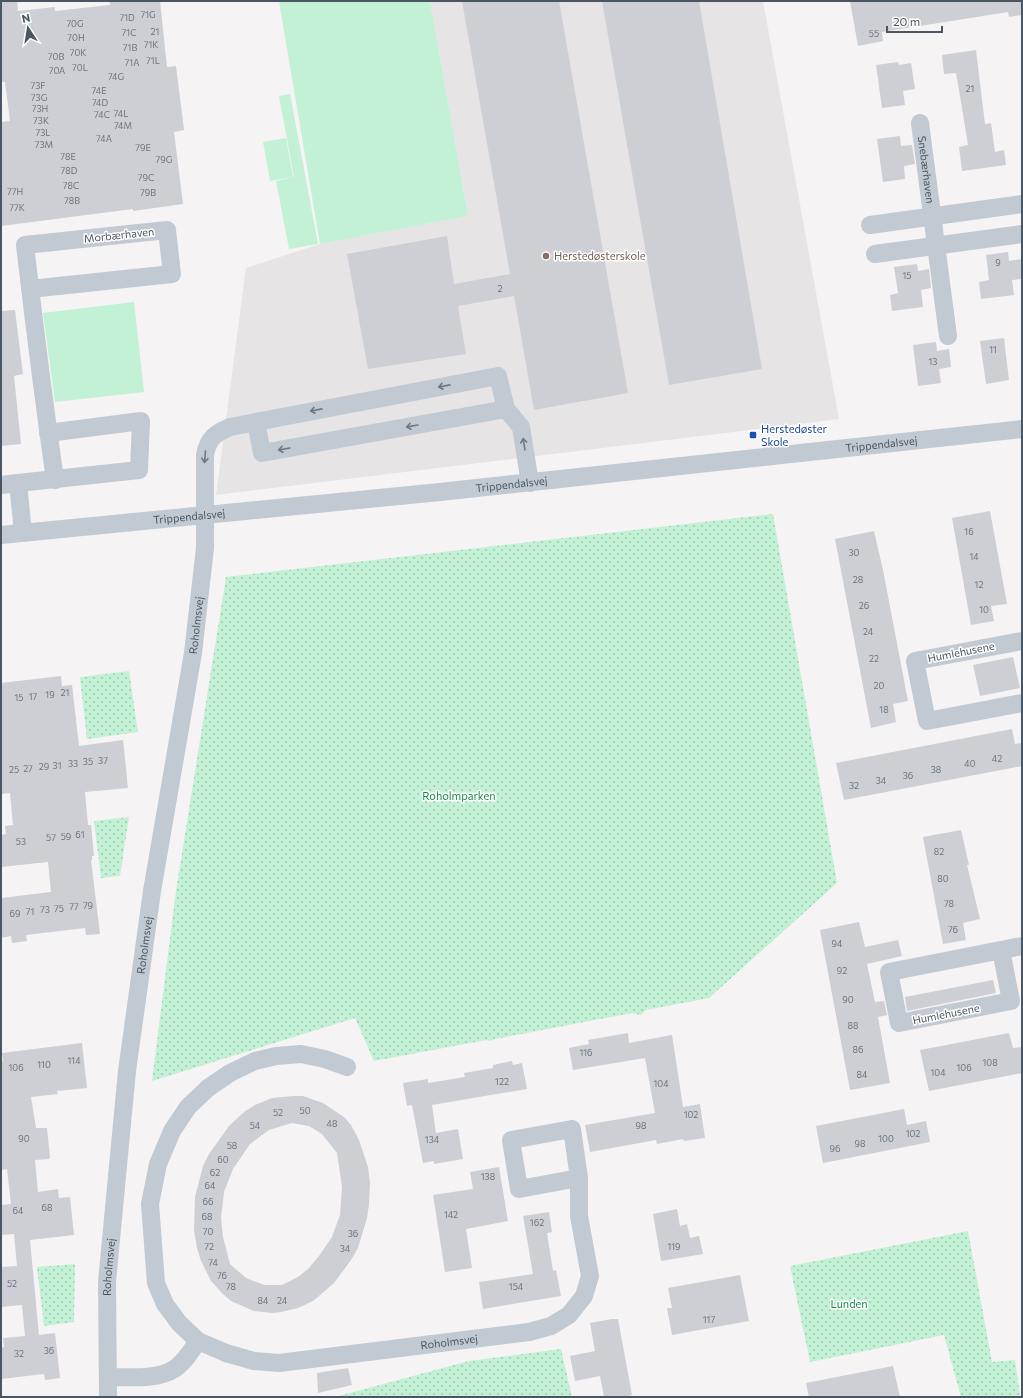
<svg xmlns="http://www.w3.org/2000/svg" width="1023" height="1398" font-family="Commissioner,sans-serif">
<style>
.education{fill:#e6e4e5}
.grass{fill:url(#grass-dots)}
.garden{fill:#c3f1d5}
.building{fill:#cdcfd5;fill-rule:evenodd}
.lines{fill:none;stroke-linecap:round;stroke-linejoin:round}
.minor{stroke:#c1cad2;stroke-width:18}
.oneway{stroke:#6e7983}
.education-dot{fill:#8d6e63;stroke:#fff;stroke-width:1.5}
.transit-dot{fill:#1a4fb4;stroke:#fff;stroke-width:1.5}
.labels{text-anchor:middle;stroke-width:3;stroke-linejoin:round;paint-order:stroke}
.number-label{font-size:9px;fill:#6b747e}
.street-label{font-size:11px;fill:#4a5661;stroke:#fff}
.education-label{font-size:11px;fill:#785e54;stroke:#fff;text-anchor:start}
.transit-label{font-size:11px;fill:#164399;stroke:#fff;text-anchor:start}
.park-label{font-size:11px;fill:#17864f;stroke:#fff}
</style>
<defs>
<pattern id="grass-dots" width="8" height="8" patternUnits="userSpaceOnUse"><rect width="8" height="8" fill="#c3f1d5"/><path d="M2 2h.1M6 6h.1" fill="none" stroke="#a0c6b0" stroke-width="1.8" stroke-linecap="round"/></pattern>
</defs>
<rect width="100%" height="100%" fill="#f5f3f3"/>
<polygon class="education" points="430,1 763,1 839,419 216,495 246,268 320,244 468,216"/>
<g class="grass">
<polygon points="773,514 837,883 709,998 646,1010 641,1015 632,1013 495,1039 490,1041 486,1040 374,1061 355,1018 152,1081 176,891 226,577"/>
<polygon points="129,671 138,732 87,739 80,677"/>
<polygon points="129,817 120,876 101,878 94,821"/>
<polygon points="968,1231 992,1362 1015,1360 1020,1395 1007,1397 961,1397 944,1335 810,1362 790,1266"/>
<polygon points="75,1264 74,1322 44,1326 37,1267"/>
<polygon points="561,1349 572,1397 335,1397 469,1361"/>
</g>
<g class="garden">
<polygon points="279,1 430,1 468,216 320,244"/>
<polygon points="290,94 318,244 289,249 276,181 294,177 279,96"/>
<polygon points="286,138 293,177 270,181 263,142"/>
<polygon points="134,302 144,392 55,402 43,313"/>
</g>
<g class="building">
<polygon points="1,1 17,1 18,11 55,7 55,11 110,5 109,1 160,1 167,67 176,66 184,130 174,132 183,204 133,211 133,209 1,226 1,122 10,121 5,82 1,82"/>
<polygon points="462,1 559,1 628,393 534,410 514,296 458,306 466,354 368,369 347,254 447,236 454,284 510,274"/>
<polygon points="602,1 699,1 762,369 669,385"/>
<polygon points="850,1 1022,1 1022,15 1009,17 1008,12 882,32 883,41 858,46"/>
<polygon points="976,50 985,124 991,123 995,152 1004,150 1006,165 962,171 959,147 968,145 960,96 956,73 944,74 942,55"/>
<polygon points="898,62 899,65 911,63 915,89 903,91 905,105 882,108 876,65"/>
<polygon points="900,136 901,146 912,145 915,164 904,166 905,179 883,182 877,139"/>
<polygon points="1008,252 1009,261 1022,259 1022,279 1012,280 1014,295 981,299 979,282 989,280 986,255"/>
<polygon points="917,264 918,271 929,269 931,288 921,290 923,307 892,311 890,295 898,293 894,267"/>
<polygon points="15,310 23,374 14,376 21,444 1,446 1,311"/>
<polygon points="1004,338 1009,380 986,384 980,341"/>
<polygon points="936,342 937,351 949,349 951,367 939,369 941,383 918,386 913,345"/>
<polygon points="990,511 1007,604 991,606 994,621 971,625 952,518"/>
<polygon points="874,531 883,570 908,701 893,704 896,722 871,728 835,539"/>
<polygon points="1013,657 1020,688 980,696 973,665"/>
<polygon points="61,676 62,686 72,685 79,746 123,740 128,788 85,792 88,825 91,825 94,856 92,856 92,860 91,860 100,934 86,935 85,928 26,935 27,941 12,943 11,936 1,938 1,898 51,892 48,862 1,867 1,835 6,834 5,826 13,825 10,793 1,794 1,683"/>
<polygon points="1012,729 1015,744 1022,743 1022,766 844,800 836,763"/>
<polygon points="961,830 969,865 967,865 980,919 963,923 966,940 943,944 923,837"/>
<polygon points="859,922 865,947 898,940 902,956 867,964 875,1002 884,1001 887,1015 878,1017 890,1083 850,1090 820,930"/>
<polygon points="993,980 996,993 907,1011 905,997"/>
<polygon points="628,1033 629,1043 672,1035 683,1107 700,1104 705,1138 684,1141 683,1139 657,1144 656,1140 590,1152 585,1125 655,1113 645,1058 573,1070 569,1048 589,1044 588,1040"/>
<polygon points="1009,1033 1013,1048 1022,1047 1022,1073 929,1091 920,1050"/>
<polygon points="82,1043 87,1088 57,1091 58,1094 31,1097 36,1128 47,1128 50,1157 49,1159 35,1160 38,1192 58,1189 59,1198 70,1197 74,1235 30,1240 39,1335 55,1333 60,1378 45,1380 44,1374 1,1379 1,1348 4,1347 3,1338 25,1336 22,1305 1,1307 1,1267 17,1266 14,1234 1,1235 1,1205 11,1204 7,1169 1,1170 1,1062 3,1061 2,1053"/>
<polygon points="512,1061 513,1065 522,1063 527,1089 432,1105 436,1133 458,1129 463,1159 434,1164 434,1161 423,1163 412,1105 407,1106 403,1083 428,1079 428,1083 465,1077 464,1073 493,1068 493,1065"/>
<path d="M294,1096h9l20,7 21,14 7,8 8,15 9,27 2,16 -1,21 -2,14 -9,30 -7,12 -17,23 -21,18 -15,7 -17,4 -8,1 -19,-2 -23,-10 -7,-6 -13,-14 -10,-20 -4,-13 -3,-17 1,-34 8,-31 6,-12 20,-28 15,-14 11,-7 17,-7zM292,1123l17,3 13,8 15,19 5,34 -2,28 -8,22 -13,19 -11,13 -10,8 -16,8h-18l-18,-7 -16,-14 -7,-27 -2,-19 3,-26 9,-23 17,-25 19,-14z"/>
<polygon points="904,1109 907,1125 926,1121 930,1142 823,1163 816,1126"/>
<polygon points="499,1167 508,1221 466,1229 472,1268 445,1272 433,1195 473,1189 470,1172"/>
<polygon points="677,1209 680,1226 687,1224 690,1238 699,1236 703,1254 661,1261 653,1214"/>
<polygon points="549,1212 552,1232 547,1233 553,1271 556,1270 561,1296 483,1309 479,1282 533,1274 523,1216"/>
<polygon points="740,1275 749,1321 672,1335 667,1308 672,1308 668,1288"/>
<polygon points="612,1319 618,1319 632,1395 624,1397 604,1397 600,1376 575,1381 570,1356 595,1351 590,1323"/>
<polygon points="893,1366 900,1397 809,1397 806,1383"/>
<polygon points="348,1368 352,1385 318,1393 317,1373"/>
</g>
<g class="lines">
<g class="minor">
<path id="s1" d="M920,123l28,213"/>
<polyline points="870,225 1022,204"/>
<polyline points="875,254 1022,234"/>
<path d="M30,289l142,-15 -5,-44 -142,15c9,78 19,157 30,235"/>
<polyline points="256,422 262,453 506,409"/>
<polyline points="18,483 139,470 141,421 48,433"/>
<polyline points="1,485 18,483 23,533"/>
<path id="s2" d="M1,535l439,-43 582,-63"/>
<polyline points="1022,641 915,661 927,721 1022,703"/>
<polyline points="1001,950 1011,1001 899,1023 889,972 1022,946"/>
<path id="s3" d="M347,1067l-22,-8 -24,-5 -25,2 -21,5 -25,12 -22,15 -20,19 -16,24 -14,33 -8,40 6,79 9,21 14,19 19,18 28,12 28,8 25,2 250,-31 22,-6 18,-11 15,-19 6,-20 -11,-60v-38l-7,-49 -61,11 8,49 60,-11"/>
<path d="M109,1377c19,0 49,3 65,-8 10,-6 17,-18 24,-28"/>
<path id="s4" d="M108,1397l-1,-115 20,-211 25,-180 41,-238 12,-105v-93c3,-17 11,-22 25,-28l268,-51 8,33 15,18 9,56"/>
</g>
</g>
<defs><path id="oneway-shaft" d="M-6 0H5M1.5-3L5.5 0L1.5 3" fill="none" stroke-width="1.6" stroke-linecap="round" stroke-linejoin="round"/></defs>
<g class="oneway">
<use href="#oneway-shaft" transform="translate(444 386) rotate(169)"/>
<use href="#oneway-shaft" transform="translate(316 410) rotate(169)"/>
<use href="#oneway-shaft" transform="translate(412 426) rotate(170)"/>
<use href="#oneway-shaft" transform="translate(524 444) rotate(-99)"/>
<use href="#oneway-shaft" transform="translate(284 449) rotate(170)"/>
<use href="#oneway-shaft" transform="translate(205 457) rotate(94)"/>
</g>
<circle class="education-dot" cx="546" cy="256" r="4"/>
<rect class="transit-dot" x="749" y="431" width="8" height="8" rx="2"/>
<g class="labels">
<g class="number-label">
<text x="148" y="18">71G</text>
<text x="127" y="21">71D</text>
<text x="75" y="27">70G</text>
<text x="155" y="35">21</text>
<text x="129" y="36">71C</text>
<text x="874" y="37">55</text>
<text x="76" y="41">70H</text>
<text x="151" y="48">71K</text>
<text x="130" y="51">71B</text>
<text x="78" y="56">70K</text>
<text x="56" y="60">70B</text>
<text x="153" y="64">71L</text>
<text x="132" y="66">71A</text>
<text x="80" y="71">70L</text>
<text x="57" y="74">70A</text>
<text x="116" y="80">74G</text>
<text x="38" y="89">73F</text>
<text x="970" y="92">21</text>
<text x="99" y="94">74E</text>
<text x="39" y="101">73G</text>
<text x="100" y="106">74D</text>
<text x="40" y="112">73H</text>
<text x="121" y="117">74L</text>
<text x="102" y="118">74C</text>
<text x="41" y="124">73K</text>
<text x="123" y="129">74M</text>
<text x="43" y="136">73L</text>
<text x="104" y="142">74A</text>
<text x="44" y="148">73M</text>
<text x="143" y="151">79E</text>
<text x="68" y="160">78E</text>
<text x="164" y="163">79G</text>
<text x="69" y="174">78D</text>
<text x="146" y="181">79C</text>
<text x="71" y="189">78C</text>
<text x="15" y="195">77H</text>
<text x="148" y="196">79B</text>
<text x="72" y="204">78B</text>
<text x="17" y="211">77K</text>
<text x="998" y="266">9</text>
<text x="907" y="279">15</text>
<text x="500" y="292">2</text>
<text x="993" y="353">11</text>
<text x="933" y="365">13</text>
<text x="969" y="535">16</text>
<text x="854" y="556">30</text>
<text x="974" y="560">14</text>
<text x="858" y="583">28</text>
<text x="979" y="588">12</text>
<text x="864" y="609">26</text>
<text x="984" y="613">10</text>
<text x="868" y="635">24</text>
<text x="874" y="662">22</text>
<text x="879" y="689">20</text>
<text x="65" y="696">21</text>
<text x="50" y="698">19</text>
<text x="33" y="700">17</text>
<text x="19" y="701">15</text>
<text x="884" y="713">18</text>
<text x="997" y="762">42</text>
<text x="103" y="764">37</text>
<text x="88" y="765">35</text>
<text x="73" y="767">33</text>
<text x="970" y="767">40</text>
<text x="57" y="769">31</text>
<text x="44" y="770">29</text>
<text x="28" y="772">27</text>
<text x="14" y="773">25</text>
<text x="936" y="773">38</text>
<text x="908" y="779">36</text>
<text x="881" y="784">34</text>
<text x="854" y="789">32</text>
<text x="80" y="838">61</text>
<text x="66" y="840">59</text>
<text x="51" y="841">57</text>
<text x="21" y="845">53</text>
<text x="939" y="855">82</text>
<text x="943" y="882">80</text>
<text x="949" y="907">78</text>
<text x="88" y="909">79</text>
<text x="74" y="910">77</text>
<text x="59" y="912">75</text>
<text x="45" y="913">73</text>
<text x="30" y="915">71</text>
<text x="15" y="917">69</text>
<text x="953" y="933">76</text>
<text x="837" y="947">94</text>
<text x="842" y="974">92</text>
<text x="848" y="1003">90</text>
<text x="853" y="1029">88</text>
<text x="858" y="1053">86</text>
<text x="586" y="1056">116</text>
<text x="74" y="1064">114</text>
<text x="990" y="1066">108</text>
<text x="44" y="1068">110</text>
<text x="16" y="1071">106</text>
<text x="964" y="1071">106</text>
<text x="938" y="1076">104</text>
<text x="862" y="1078">84</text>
<text x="502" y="1085">122</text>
<text x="661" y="1087">104</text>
<text x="305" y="1114">50</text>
<text x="278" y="1116">52</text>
<text x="691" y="1118">102</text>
<text x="332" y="1127">48</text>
<text x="255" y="1129">54</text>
<text x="641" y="1129">98</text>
<text x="913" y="1137">102</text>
<text x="24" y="1142">90</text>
<text x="886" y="1142">100</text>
<text x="432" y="1143">134</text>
<text x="860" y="1147">98</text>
<text x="232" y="1149">58</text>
<text x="835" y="1152">96</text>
<text x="223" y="1163">60</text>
<text x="215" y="1176">62</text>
<text x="488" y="1180">138</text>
<text x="210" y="1189">64</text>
<text x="208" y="1205">66</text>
<text x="47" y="1211">68</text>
<text x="18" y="1214">64</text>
<text x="451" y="1218">142</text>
<text x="207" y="1220">68</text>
<text x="537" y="1226">162</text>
<text x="208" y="1235">70</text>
<text x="353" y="1237">36</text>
<text x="209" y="1250">72</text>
<text x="674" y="1250">119</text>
<text x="345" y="1252">34</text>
<text x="213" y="1266">74</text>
<text x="222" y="1279">76</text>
<text x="12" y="1287">52</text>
<text x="231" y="1290">78</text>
<text x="516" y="1290">154</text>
<text x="263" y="1304">84</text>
<text x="282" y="1304">24</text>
<text x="709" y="1323">117</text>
<text x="49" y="1354">36</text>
<text x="19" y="1357">32</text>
</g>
<g class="street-label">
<text dy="4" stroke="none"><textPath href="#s1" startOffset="47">Snebærhaven</textPath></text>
<text transform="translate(119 235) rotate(-6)" y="4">Morbærhaven</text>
<text dy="4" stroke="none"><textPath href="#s2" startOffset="885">Trippendalsvej</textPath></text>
<text dy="4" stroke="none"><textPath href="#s2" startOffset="513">Trippendalsvej</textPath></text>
<text dy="4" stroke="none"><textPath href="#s2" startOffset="189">Trippendalsvej</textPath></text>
<text dy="4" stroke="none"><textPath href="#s4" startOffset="778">Roholmsvej</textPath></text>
<text transform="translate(961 652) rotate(-11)" y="4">Humlehusene</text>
<text dy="4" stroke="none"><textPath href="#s4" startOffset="454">Roholmsvej</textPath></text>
<text transform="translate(946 1014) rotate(-11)" y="4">Humlehusene</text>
<text dy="4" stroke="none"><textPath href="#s4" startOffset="130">Roholmsvej</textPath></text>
<text dy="4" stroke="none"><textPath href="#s3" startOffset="690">Roholmsvej</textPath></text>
</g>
<g class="education-label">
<text x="554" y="260">Herstedøsterskole</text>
</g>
<g class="transit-label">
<text x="761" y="433">Herstedøster<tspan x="761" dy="13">Skole</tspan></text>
</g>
<g class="park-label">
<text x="459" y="800">Roholmparken</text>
<text x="849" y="1308">Lunden</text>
</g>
</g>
<rect width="1023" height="1398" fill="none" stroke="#4a5661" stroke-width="4"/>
<g transform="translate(28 28) rotate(348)" stroke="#ffffff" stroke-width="3" paint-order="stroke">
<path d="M0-3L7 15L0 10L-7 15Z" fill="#4a5661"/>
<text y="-6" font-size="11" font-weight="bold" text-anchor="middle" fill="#4a5661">N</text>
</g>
<path d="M887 26v6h55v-6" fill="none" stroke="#4a5661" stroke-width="2"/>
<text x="893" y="26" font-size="12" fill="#4a5661" stroke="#ffffff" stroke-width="3" paint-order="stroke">20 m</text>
</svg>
